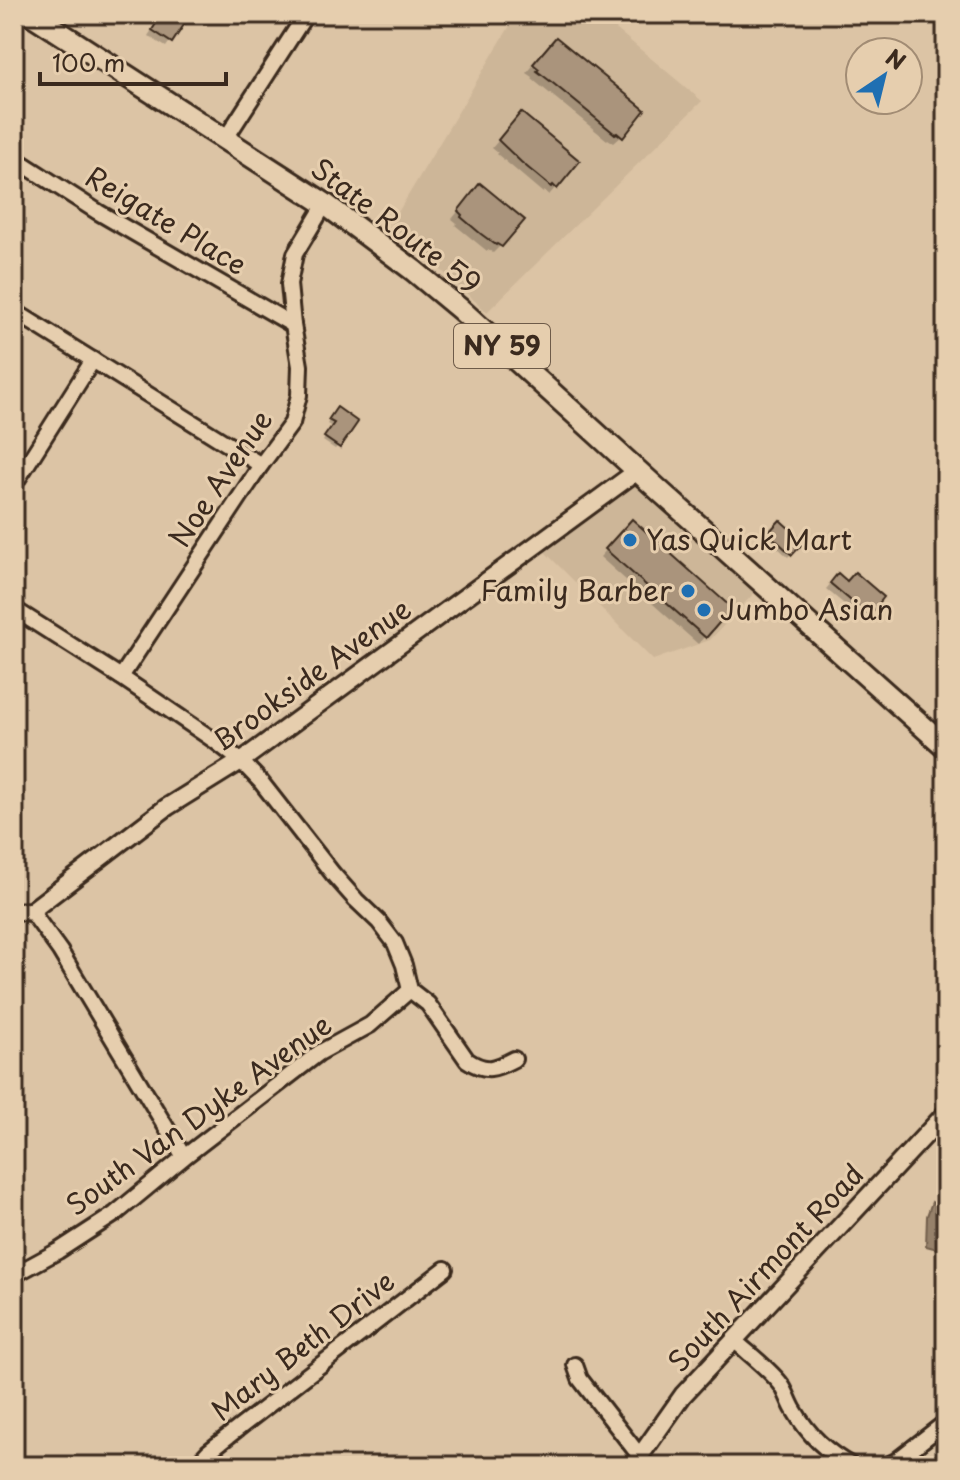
<svg xmlns="http://www.w3.org/2000/svg" width="960" height="1480" font-family="'Playpen Sans',sans-serif">
<style>
.built{fill:#cdb698}
.water{fill:#96816a;stroke:#725e4c;stroke-width:2}
.shadow{fill:#0003}
.building{fill:#aa947b;stroke:#3b2a1e;stroke-width:2}
.lines{fill:none;stroke-linecap:round;stroke-linejoin:round}
.minor-casing{stroke:#3b2a1e;stroke-width:20}
.tertiary-casing{stroke:#3b2a1e;stroke-width:22}
.primary-casing{stroke:#3b2a1e;stroke-width:26}
.minor{stroke:#e6ceae;stroke-width:14}
.tertiary{stroke:#e6ceae;stroke-width:16}
.primary{stroke:#e6ceae;stroke-width:20}
.poi-dot{fill:#1f6fb2;stroke:#e6ceae;stroke-width:3}
.labels{text-anchor:middle;stroke-width:6;stroke-linejoin:round;paint-order:stroke}
.shield{fill:#e6ceae;stroke:#6e5b49;stroke-width:2}
.shield-label{font-size:26px;font-weight:bold;fill:#3b2a1e}
.street-label{font-size:28px;fill:#3b2a1e;stroke:#e6ceae}
.poi-label{font-size:28px;fill:#3b2a1e;stroke:#e6ceae;text-anchor:start}
</style>
<rect width="100%" height="100%" fill="#dcc4a5"/>
<filter id="ink" filterUnits="userSpaceOnUse"><feTurbulence type="fractalNoise" baseFrequency=".0125" numOctaves="2"/><feDisplacementMap in="SourceGraphic" scale="16" xChannelSelector="R" yChannelSelector="G"/><feConvolveMatrix kernelMatrix="1 2 1 2 8 2 1 2 1" color-interpolation-filters="sRGB"/></filter>
<g filter="url(#ink)">
<g class="built">
<polygon points="517,14 598,14 702,101 487,312 391,224"/>
<polygon points="636,479 757,590 710,640 653,660 541,548"/>
</g>
<polygon class="water" points="932,1202 946,1210 945,1251 926,1246 927,1216"/>
<g class="shadow">
<polygon points="162,14 189,14 166,47 148,36"/>
<polygon points="548,47 622,136 614,143 608,139 607,140 532,79 533,77 527,73"/>
<polygon points="514,122 556,187 549,195 544,191 543,193 497,154 498,153 492,148"/>
<polygon points="473,193 500,246 493,253 489,250 487,251 455,225 457,223 452,219"/>
<polygon points="334,413 338,446 335,449 323,441 332,427 327,424"/>
<polygon points="780,523 801,542 788,557 767,538"/>
<polygon points="625,529 705,636 698,644 600,557"/>
<polygon points="833,581 867,614 862,619 826,589"/>
</g>
<g class="building">
<polygon points="162,14 191,14 172,43 152,30"/>
<polygon points="556,37 645,110 623,138 617,133 615,134 554,84 537,71 539,69 533,64"/>
<polygon points="521,112 580,161 557,189 553,185 551,187 521,162 498,140"/>
<polygon points="480,183 525,220 502,247 497,244 496,245 481,234 461,217 462,215 458,211"/>
<polygon points="337,407 358,422 340,448 324,437 334,423 328,420"/>
<polygon points="632,519 732,608 706,638 605,549"/>
<polygon points="780,520 804,542 792,555 768,533"/>
<polygon points="855,572 884,597 869,616 830,583 838,573 847,581"/>
</g>
<g class="lines">
<defs>
<g id="minor">
<polyline points="226,138 306,14"/>
<polyline points="14,158 98,212 293,325"/>
<polyline points="14,311 261,465"/>
<polyline points="14,485 93,360"/>
<path d="M14,609l107,68 94,64 26,20 20,21 72,92 23,26 23,22 16,21 9,22 6,25 18,14 39,56c19,13 28,9 47,-1"/>
<polyline points="121,677 261,465 292,423 299,395 300,366 293,325 289,284 295,254 325,204"/>
<polyline points="31,911 60,951 184,1157"/>
<polyline points="14,1275 58,1251 115,1214 184,1157 319,1053 370,1025 410,990"/>
<path d="M734,1340c15,14 33,27 46,43 6,7 9,19 14,27 15,26 33,42 58,56"/>
<polyline points="575,1365 580,1379 639,1455"/>
<polyline points="195,1466 208,1452 240,1427 445,1269"/>
<polyline points="886,1466 896,1461 946,1422"/>
</g>
<g id="tertiary">
<polyline points="14,912 31,911 167,807 241,761 637,471"/>
<polyline points="633,1466 683,1395 946,1113"/>
</g>
<polyline id="primary" points="31,14 325,204 413,270 460,309 662,493 946,747"/>
</defs>
<use href="#minor" class="minor-casing"/>
<use href="#tertiary" class="tertiary-casing"/>
<use href="#primary" class="primary-casing"/>
<use href="#minor" class="minor"/>
<use href="#tertiary" class="tertiary"/>
<use href="#primary" class="primary"/>
</g>
</g>
<g class="poi-dot">
<circle cx="630" cy="540" r="8"/>
<circle cx="688" cy="591" r="8"/>
<circle cx="704" cy="610" r="8"/>
</g>
<g class="labels">
<rect class="shield" x="454" y="324" width="96" height="44" rx="6"/>
<g class="shield-label">
<text x="502" y="355">NY 59</text>
</g>
<g class="street-label">
<text transform="translate(166 221) rotate(31)" y="10">Reigate Place</text>
<text transform="translate(396 226) rotate(37)" y="10">State Route 59</text>
<text transform="translate(221 479) rotate(-56)" y="10">Noe Avenue</text>
<text transform="translate(312 675) rotate(-36)" y="10">Brookside Avenue</text>
<text transform="translate(199 1115) rotate(-36)" y="10">South Van Dyke Avenue</text>
<text transform="translate(766 1268) rotate(-47)" y="10">South Airmont Road</text>
<text transform="translate(303 1346) rotate(-38)" y="10">Mary Beth Drive</text>
</g>
<g class="poi-label">
<text x="646" y="550">Yas Quick Mart</text>
<text x="672" y="601" text-anchor="end">Family Barber</text>
<text x="720" y="620">Jumbo Asian</text>
</g>
</g>
<rect width="960" height="1480" fill="none" stroke="#e6ceae" stroke-width="48"/>
<rect x="24" y="24" width="912" height="1432" fill="none" stroke="#3b2a1e" stroke-width="3" filter="url(#ink)"/>
<g transform="translate(884 76) rotate(35)"><circle r="38" fill="#e6ceae" stroke="#a28c74" stroke-width="2"/>
<path d="M0-6L14 30L0 20L-14 30Z" fill="#1f6fb2"/>
<text y="-12" font-size="22" font-weight="bold" text-anchor="middle" fill="#3b2a1e">N</text>
</g>
<path d="M40 72v12h186v-12" fill="none" stroke="#3b2a1e" stroke-width="4"/>
<text x="52" y="72" font-size="24" fill="#3b2a1e" stroke="#e6ceae" stroke-width="6" paint-order="stroke">100 m</text>
</svg>
